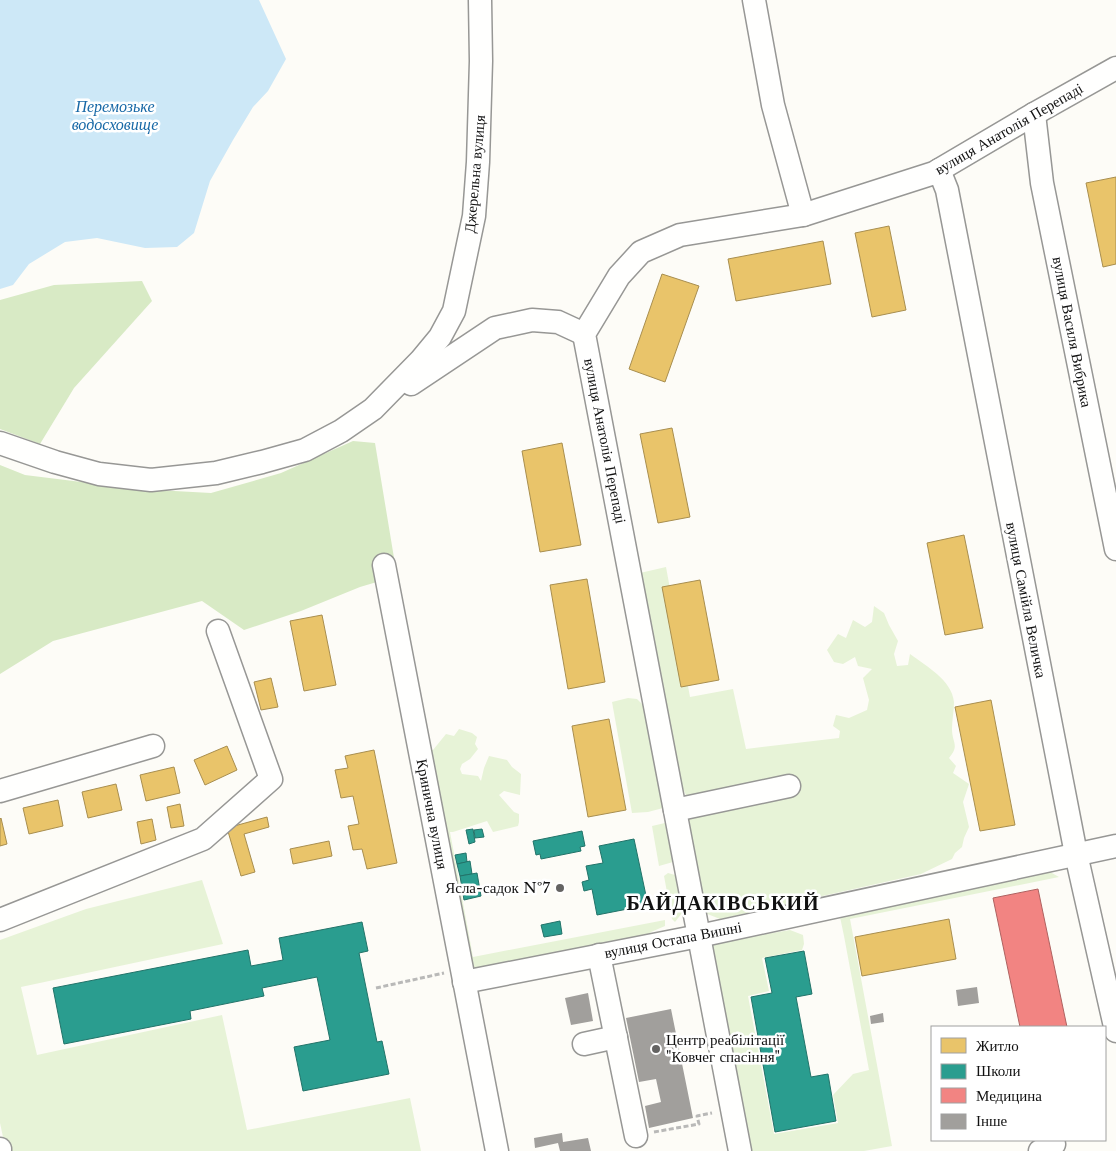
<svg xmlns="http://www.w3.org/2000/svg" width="1116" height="1151" font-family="'Libre Baskerville',serif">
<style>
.green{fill:#e7f3d7}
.forest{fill:#d8eac5}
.water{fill:#cde8f7}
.homes{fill:#e9c46a;stroke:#a88e4f}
.schools{fill:#2a9d8f;stroke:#227369}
.health{fill:#f28482;stroke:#ae6260}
.building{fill:#a19f9c}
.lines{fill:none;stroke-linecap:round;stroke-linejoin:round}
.minor-casing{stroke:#979795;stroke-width:25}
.path{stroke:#b9b9b8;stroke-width:3;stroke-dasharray:5 2.5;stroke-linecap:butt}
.minor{stroke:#fffffe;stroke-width:22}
.poi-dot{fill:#646362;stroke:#fff;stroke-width:2}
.labels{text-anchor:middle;stroke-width:5;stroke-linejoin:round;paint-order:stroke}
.street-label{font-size:15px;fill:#111;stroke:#fff}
.poi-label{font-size:15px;fill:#111;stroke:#fff;text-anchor:end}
.water-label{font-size:16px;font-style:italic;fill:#1768a6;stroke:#fff}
.district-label{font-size:20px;font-weight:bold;letter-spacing:1px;fill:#111;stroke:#fff}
</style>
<rect width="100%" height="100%" fill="#fdfcf7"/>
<g class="green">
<path d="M666,567l24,130 43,-8 13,60 93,-11 1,-7 -7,-5 3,-11 13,3 18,-8 2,-10 -6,-22 9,-9 -14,-3 -3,-9 -12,7 -9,-2 -7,-12 11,-16 8,4 7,-18 12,7 7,-5 2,-16 10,7 5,12 9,16 -4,13 3,12 11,-1 2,-11c16,12 42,26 44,48 0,9 -2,18 -2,27 0,14 8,16 -3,29l7,8 -3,7 16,11 -6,18 6,25 -5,11 -2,9 -7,6 -3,6 -31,15 -201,45 -15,-6 -17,-66 1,-27 3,-4 -3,-14 -12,-27 -37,-202z"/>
<polygon points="628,698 637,699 643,705 663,808 648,812 632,813 612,702"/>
<polygon points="459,729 472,733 477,737 475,744 478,749 470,759 462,764 460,769 462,774 478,776 481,781 484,768 489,756 507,760 512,767 521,774 520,795 504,791 499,795 514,812 519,814 519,822 518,826 493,832 487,821 453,832 450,832 473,957 665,920 665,926 651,932 645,938 467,974 427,750 433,750 446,734 454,736"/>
<polygon points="665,823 673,862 659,866 652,826"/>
<polygon points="1043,868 1059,877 850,919 892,1146 864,1151 748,1151 710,952 714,943 790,930 803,935 804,944 802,950 762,958 769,991 748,996 774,1134 838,1123 833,1095 853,1074 869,1070 844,936 840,917"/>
<polygon points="668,873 675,875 682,913 675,922 672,919 664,876"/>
<polygon points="202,880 223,944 21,987 37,1055 222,1015 247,1130 410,1098 421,1151 6,1151 0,1123 0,940 86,909"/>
</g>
<g class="forest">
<polygon points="142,281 152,301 74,388 40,444 0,429 0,300 54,285"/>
<polygon points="353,441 375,443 397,576 360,587 301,611 244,630 202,601 53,641 0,674 0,465 25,475 138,489 211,493 281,473"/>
</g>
<polygon class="water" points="0,0 259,0 286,59 268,91 253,107 233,140 210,181 194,233 177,247 145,248 97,238 65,242 29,264 13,285 0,289"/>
<g class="homes">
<polygon points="1116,177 1116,264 1103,267 1086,183"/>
<polygon points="889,226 906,310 872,317 855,233"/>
<polygon points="823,241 831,284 736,301 728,259"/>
<polygon points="662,274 699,286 665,382 629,369"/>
<polygon points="672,428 690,517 658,523 640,434"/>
<polygon points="562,443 581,545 540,552 522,451"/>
<polygon points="964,535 983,628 945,635 927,543"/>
<polygon points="587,579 605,682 568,689 550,585"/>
<polygon points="700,580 719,680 681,687 662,587"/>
<polygon points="322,615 336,685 304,691 290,621"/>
<polygon points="271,678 278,707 261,710 254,682"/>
<polygon points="991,700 1015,825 980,831 955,707"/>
<polygon points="609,719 626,810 588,817 572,726"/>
<polygon points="227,746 237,770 205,785 194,760"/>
<polygon points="374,750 397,863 367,869 362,849 353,850 348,826 359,824 353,796 341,798 335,770 348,768 345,756"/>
<polygon points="174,767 180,793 146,801 140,775"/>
<polygon points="116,784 122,810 88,818 82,792"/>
<polygon points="58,800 63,826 29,834 23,808"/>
<polygon points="180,804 184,826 171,828 167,807"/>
<polygon points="267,817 269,827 244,834 255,872 241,876 227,828"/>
<polygon points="1,818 7,844 0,846 0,819"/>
<polygon points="152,819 156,840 141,844 137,822"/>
<polygon points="329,841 332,856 293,864 290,849"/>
<polygon points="949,919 956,959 862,976 855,937"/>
</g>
<g class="schools">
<polygon points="473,829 475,842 469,844 466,830"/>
<polygon points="482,829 484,837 475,838 474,830"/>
<polygon points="582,831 585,846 580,847 581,851 541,859 540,854 536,855 533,841"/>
<polygon points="634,839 648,905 597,915 592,889 584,891 582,882 589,880 586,866 603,863 599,846"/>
<polygon points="466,853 467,862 457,864 455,855"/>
<polygon points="470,861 472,874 460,876 457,864"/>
<polygon points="477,873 481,896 464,900 460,876"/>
<polygon points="560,921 562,934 544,937 541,925"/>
<polygon points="362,922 368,951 359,953 377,1042 382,1041 389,1074 303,1091 294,1047 330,1040 317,977 262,988 264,996 190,1011 191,1019 64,1044 53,988 248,950 251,966 283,960 279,938"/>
<polygon points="804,951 812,994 796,997 811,1077 828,1074 836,1121 775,1132 751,997 772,993 765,958"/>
</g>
<polygon class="health" points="1038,889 1067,1027 1020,1027 993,898"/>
<g class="building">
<polygon points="977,987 979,1003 958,1006 956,990"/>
<polygon points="588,993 593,1021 571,1025 565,998"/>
<polygon points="671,1009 693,1118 649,1128 645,1106 661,1102 656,1079 639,1082 626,1018"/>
<polygon points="883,1013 884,1022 871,1024 870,1016"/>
<polygon points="562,1133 563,1142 588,1138 591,1151 560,1151 558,1143 535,1148 534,1138"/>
</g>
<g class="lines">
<defs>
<g id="minor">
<polyline points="754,0 773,105 803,215"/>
<polyline points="1034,114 1042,183 1116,549"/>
<polyline points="939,170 947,190 1076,854 1116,1031"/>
<polyline points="411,384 495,328 532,320 558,322 584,334"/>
<polyline points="0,443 55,462 99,474 151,480 216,473 262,462 305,450 341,431 373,409 421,360 440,337 454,311 474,216 478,162 481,61 480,0"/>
<polyline points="384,565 497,1151"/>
<polyline points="0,791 153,746"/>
<polyline points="675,810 789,786"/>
<polyline points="0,920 203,839 271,779 218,631"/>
<polyline points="599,955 636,1136"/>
<polyline points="464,982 699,936 1116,846"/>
<polyline points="584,1044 616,1037"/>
<polyline points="0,1149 0,1151"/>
<polyline points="740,1151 584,334 619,276 641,252 680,235 803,215 934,173 1034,114 1116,68"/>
<polyline points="1040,1151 1054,1144"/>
</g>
</defs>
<use href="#minor" class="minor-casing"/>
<g class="path">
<polyline points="376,988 444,973"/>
<polyline points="654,1132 699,1124 697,1116 712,1113"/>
</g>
<use href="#minor" class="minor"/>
</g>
<g class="poi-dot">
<circle cx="560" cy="888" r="5"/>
<circle cx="656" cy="1049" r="5"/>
</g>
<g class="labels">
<g class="street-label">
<text transform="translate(1009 129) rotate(-30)" y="5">вулиця Анатолія Перепаді</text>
<text transform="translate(475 174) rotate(-85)" y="5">Джерельна вулиця</text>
<text transform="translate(1072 332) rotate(79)" y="5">вулиця Василя Вибрика</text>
<text transform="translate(605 441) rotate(79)" y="5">вулиця Анатолія Перепаді</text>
<text transform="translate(1026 600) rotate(79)" y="5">вулиця Самійла Величка</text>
<text transform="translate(432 814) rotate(79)" y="5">Кринична вулиця</text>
<text transform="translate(673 940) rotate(-11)" y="5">вулиця Остапа Вишні</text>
</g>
<g class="poi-label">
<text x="550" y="893">Ясла-садок №7</text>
<text x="666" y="1045" text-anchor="start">Центр реабілітації<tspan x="666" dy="17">"Ковчег спасіння"</tspan></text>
</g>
<g class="water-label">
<text x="115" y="112">Перемозьке<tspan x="115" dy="18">водосховище</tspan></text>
</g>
<g class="district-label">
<text x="723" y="910">БАЙДАКІВСЬКИЙ</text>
</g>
</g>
<rect x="931" y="1026" width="175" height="115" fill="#ffffff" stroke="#a0a0a0"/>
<rect x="941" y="1038" width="25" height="15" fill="#e9c46a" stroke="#a0a0a0"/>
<text x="976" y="1051" font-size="15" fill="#111111">Житло</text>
<rect x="941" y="1064" width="25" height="15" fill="#2a9d8f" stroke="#a0a0a0"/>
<text x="976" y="1076" font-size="15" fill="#111111">Школи</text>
<rect x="941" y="1088" width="25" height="15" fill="#f28482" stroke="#a0a0a0"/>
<text x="976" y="1101" font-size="15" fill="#111111">Медицина</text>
<rect x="941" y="1114" width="25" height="15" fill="#a19f9c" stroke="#a0a0a0"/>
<text x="976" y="1126" font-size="15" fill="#111111">Інше</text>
</svg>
